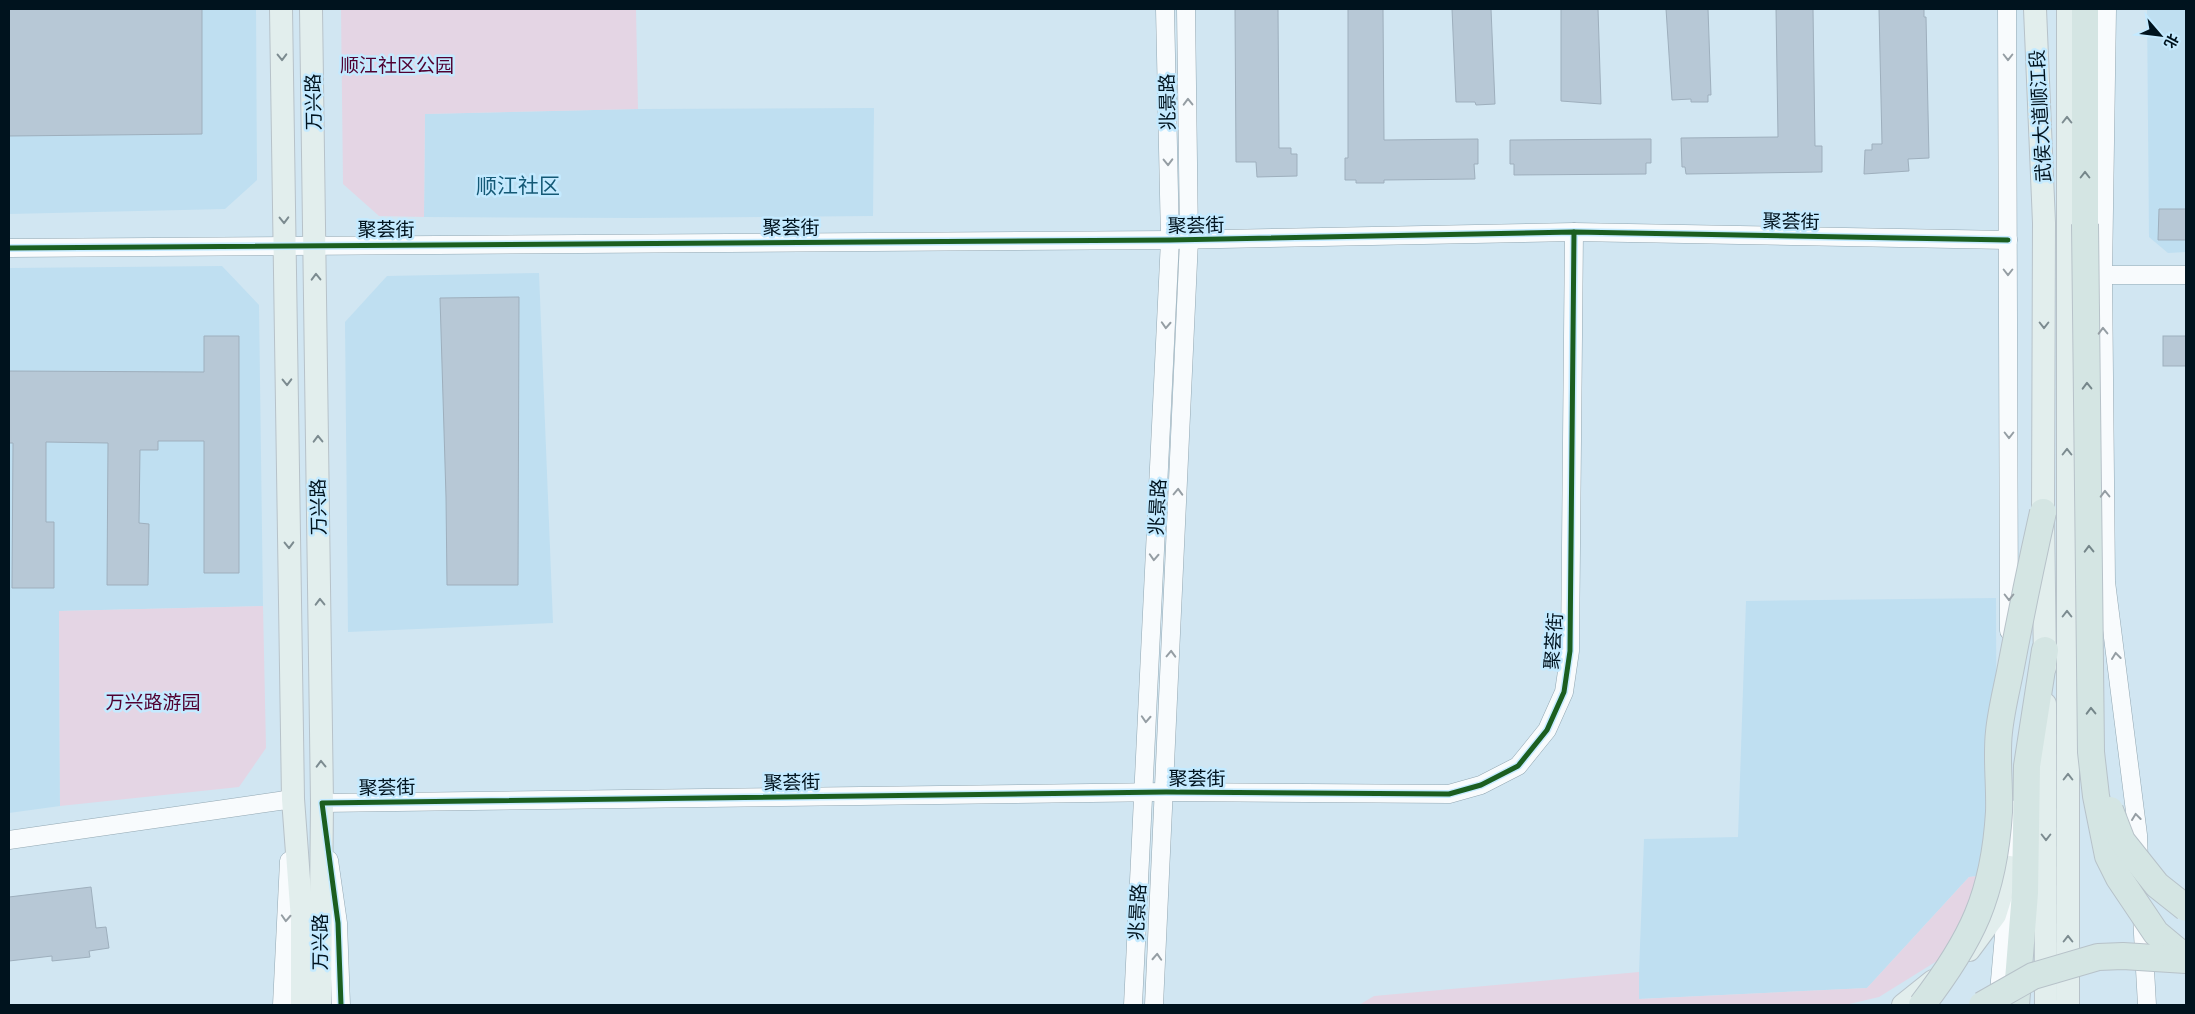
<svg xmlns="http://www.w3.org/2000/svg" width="2195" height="1014" font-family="'Alegreya Sans','Noto Sans SC',sans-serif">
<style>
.built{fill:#bfdff1}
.green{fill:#e4d5e4}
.building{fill:#b7c8d6;stroke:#9eafbd}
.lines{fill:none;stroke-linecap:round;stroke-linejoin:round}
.minor-casing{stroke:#92a7b2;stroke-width:19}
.major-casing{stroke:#b7c2c9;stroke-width:24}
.highway-casing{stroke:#b7c2c9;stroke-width:28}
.minor{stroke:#f8fbfd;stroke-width:18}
.major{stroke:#e2eeed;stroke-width:22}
.highway{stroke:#d4e5e3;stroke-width:26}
.highway-bridge-casing{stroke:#b7c2c9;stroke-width:28;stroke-linecap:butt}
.highway-bridge{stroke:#d4e5e3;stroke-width:26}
.cycleway-casing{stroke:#c4eaff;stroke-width:8}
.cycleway{stroke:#1b5e20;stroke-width:5}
.oneway{stroke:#7c8b90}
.oneway2{stroke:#959ea4}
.oneway3{stroke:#75868a}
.labels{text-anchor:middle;stroke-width:5;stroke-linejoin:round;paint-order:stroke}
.park-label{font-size:19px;fill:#500030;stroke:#c4eaff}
.street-label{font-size:19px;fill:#00131e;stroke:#c4eaff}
.quarter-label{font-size:21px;fill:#145976;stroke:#c4eaff}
</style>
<rect width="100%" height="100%" fill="#d1e6f2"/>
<g class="built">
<polygon points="9,9 256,9 257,180 225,209 9,214"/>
<polygon points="2147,9 2186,9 2186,252 2168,253 2149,237"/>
<polygon points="874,108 873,216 638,218 424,217 425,114 638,109"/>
<polygon points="222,266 259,305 263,606 59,611 60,806 9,813 9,268"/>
<polygon points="539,273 553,623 348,632 345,322 387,276"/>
<polygon points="1996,598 1997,874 1969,877 1867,988 1638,999 1644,839 1738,837 1746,601"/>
</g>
<g class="green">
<polygon points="341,9 636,9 638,109 425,114 424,217 379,216 343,184"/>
<polygon points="263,606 266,748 239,787 60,806 59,611"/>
<polygon points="1997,874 1988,910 1937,961 1879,997 1845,1005 1359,1005 1374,996 1639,972 1639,999 1867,988 1969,877"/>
</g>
<g class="building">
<polygon points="9,9 202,9 202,134 9,136"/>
<polygon points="1235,9 1278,9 1279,148 1291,148 1291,154 1297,154 1297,176 1257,177 1256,162 1236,162"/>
<polygon points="1348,9 1383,9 1384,140 1478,139 1478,164 1474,164 1475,179 1384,180 1384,183 1356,183 1356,180 1345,180 1345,158 1348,158"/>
<polygon points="1452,9 1491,9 1495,104 1476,105 1475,102 1456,102"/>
<polygon points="1561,9 1598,9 1601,104 1561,101"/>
<polygon points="1666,9 1708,9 1711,95 1708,95 1708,102 1691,102 1691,99 1672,100"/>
<polygon points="1776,9 1813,9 1815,146 1822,146 1822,172 1686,174 1685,167 1682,167 1681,138 1778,137"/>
<polygon points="1879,9 1924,9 1924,17 1926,17 1929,158 1908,159 1909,171 1864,174 1865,150 1872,150 1872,144 1882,144"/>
<polygon points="1651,139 1651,163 1646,163 1646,174 1514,175 1514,164 1510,164 1510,140"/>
<polygon points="2159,209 2186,209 2186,240 2158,240"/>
<polygon points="519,297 518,585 447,585 446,497 440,298"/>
<polygon points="204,336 239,336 239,573 204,573 204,441 158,441 158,450 140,450 139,523 149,524 148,585 107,585 108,443 46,442 46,522 54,522 54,588 12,588 13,443 9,443 9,371 204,372"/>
<rect x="2163" y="336" width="23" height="30"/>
<polygon points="91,887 96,928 106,927 109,948 89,951 90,957 52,961 52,956 9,961 9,897"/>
</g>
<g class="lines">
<defs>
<g id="minor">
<polyline points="2007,9 2009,631"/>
<polyline points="2107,9 2103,275 2106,582 2138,835 2139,862"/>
<polyline points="9,248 1170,240 1574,232 2008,240"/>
<polyline points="2103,275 2186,275"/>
<polyline points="323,815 322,803 1166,792 1449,794 1481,785 1518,766 1547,730 1564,692 1570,651 1574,232"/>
<polyline points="9,840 293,799 292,810"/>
<polyline points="329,860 338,923 341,1005"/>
<polyline points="2142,916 2147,1005"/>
<polyline points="1998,1003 2010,867 2010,809"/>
<polyline points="282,1005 289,861"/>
<polyline points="1133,1005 1170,240 1165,9"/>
<polyline points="1154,1005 1189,240 1186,9"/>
</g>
<g id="major">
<polyline points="281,9 293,799 302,920 302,1005"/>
<polyline points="311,9 322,803 320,1005"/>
<polyline points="2035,9 2044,223 2043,512 2045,667"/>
<polyline points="2068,9 2068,1005"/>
<polyline points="2045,704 2046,1005"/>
<polyline points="1969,950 1995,915 2010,867"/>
<polyline points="1903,1005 1933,981"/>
</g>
<g id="highway">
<polyline points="2085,9 2085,224"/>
<polyline points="2016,1005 2025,893 2027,766 2045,650"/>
</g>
</defs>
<use href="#minor" class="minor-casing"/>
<use href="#major" class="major-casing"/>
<use href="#highway" class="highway-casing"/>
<use href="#minor" class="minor"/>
<use href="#major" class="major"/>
<use href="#highway" class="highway"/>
<defs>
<g id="highway-bridge">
<polyline points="2085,224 2091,752 2096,796 2108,856 2119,878 2156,933 2186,958"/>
<polyline points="2110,810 2122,841 2157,885 2186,908"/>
<path d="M1922,1005c50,-65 72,-110 77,-193 1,-27 -3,-54 0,-80 2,-20 7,-40 11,-60 10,-53 21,-107 33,-160"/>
<polyline points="1982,1005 2033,976 2098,957 2123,956 2186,960"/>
</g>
</defs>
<use href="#highway-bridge" class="highway-bridge-casing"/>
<use href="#highway-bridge" class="highway-bridge"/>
<defs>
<g id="cycleway">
<polyline points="9,248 1170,240 1574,232 2008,240"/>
<polyline points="341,1005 338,923 322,803 1166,792 1449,794 1481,785 1518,766 1547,730 1564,692 1570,651 1574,232"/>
</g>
</defs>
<use href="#cycleway" class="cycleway-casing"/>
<use href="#cycleway" class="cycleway"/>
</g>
<defs><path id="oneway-chevron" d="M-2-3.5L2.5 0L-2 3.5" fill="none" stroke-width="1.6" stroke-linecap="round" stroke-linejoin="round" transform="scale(1.25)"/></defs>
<g class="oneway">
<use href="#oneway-chevron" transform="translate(282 57) rotate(89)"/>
<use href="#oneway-chevron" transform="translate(2067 120) rotate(-90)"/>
<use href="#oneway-chevron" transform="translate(284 220) rotate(89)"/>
<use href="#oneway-chevron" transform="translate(316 277) rotate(-91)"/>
<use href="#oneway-chevron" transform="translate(2044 325) rotate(90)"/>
<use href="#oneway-chevron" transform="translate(287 382) rotate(89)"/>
<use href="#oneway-chevron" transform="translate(318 439) rotate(-91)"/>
<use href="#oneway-chevron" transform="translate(2067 452) rotate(-90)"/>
<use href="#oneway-chevron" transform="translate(289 545) rotate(89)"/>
<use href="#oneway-chevron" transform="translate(320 602) rotate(-91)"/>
<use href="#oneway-chevron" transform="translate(2067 614) rotate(-90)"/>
<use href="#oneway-chevron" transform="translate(321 764) rotate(-91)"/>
<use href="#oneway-chevron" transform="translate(2068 777) rotate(-90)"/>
<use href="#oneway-chevron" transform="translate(2046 837) rotate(90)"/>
<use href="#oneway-chevron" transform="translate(2068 939) rotate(-90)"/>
</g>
<g class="oneway2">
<use href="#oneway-chevron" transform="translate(2008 57) rotate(90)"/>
<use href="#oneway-chevron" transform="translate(1188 102) rotate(-91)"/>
<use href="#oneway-chevron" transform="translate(1168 162) rotate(89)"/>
<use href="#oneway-chevron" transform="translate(2008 272) rotate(90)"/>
<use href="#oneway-chevron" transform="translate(1166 325) rotate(93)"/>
<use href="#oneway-chevron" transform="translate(2103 331) rotate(-91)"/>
<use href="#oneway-chevron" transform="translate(2009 435) rotate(90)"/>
<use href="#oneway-chevron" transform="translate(1178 492) rotate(-88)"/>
<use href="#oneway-chevron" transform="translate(2105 494) rotate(-91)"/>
<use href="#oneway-chevron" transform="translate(1154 557) rotate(93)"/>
<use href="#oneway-chevron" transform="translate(2009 597) rotate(90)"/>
<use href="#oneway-chevron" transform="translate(1171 654) rotate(-88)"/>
<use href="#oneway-chevron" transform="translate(2116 656) rotate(-97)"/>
<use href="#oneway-chevron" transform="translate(1146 719) rotate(93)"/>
<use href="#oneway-chevron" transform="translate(2136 817) rotate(-97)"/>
<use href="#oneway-chevron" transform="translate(286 918) rotate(93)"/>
<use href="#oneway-chevron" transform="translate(1157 957) rotate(-87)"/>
</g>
<g class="oneway3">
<use href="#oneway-chevron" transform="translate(2085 175) rotate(-90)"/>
<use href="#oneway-chevron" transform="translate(2087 386) rotate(-91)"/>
<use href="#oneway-chevron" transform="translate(2089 549) rotate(-91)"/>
<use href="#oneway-chevron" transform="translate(2091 711) rotate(-91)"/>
</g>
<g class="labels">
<g class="park-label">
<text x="397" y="72">顺江社区公园</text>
<text x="153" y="709">万兴路游园</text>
</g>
<g class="street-label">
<text transform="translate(313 102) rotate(-91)" y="7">万兴路</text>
<text transform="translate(1167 102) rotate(-91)" y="7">兆景路</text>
<text transform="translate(2040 116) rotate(-93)" y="7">武侯大道顺江段</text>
<text transform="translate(1791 221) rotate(1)" y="7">聚荟街</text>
<text transform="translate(1196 225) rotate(-1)" y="7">聚荟街</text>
<text x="791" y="234">聚荟街</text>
<text x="386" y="236">聚荟街</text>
<text transform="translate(318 507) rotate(-91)" y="7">万兴路</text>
<text transform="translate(1157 507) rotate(-87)" y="7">兆景路</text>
<text transform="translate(1553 641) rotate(-86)" y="7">聚荟街</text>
<text x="1197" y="785">聚荟街</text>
<text transform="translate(792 782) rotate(-1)" y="7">聚荟街</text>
<text transform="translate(387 787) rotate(-1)" y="7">聚荟街</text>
<text transform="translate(1137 912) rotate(-87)" y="7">兆景路</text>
<text transform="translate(320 942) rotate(-90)" y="7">万兴路</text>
</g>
<g class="quarter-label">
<text x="518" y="193">顺江社区</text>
</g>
</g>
<rect width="2195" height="1014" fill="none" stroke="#00131e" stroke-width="20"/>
<g transform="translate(2160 35) rotate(118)" stroke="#c4eaff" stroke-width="4" paint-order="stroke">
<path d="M0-4L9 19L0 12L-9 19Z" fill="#00131e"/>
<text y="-8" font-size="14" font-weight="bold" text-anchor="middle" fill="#00131e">北</text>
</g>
</svg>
